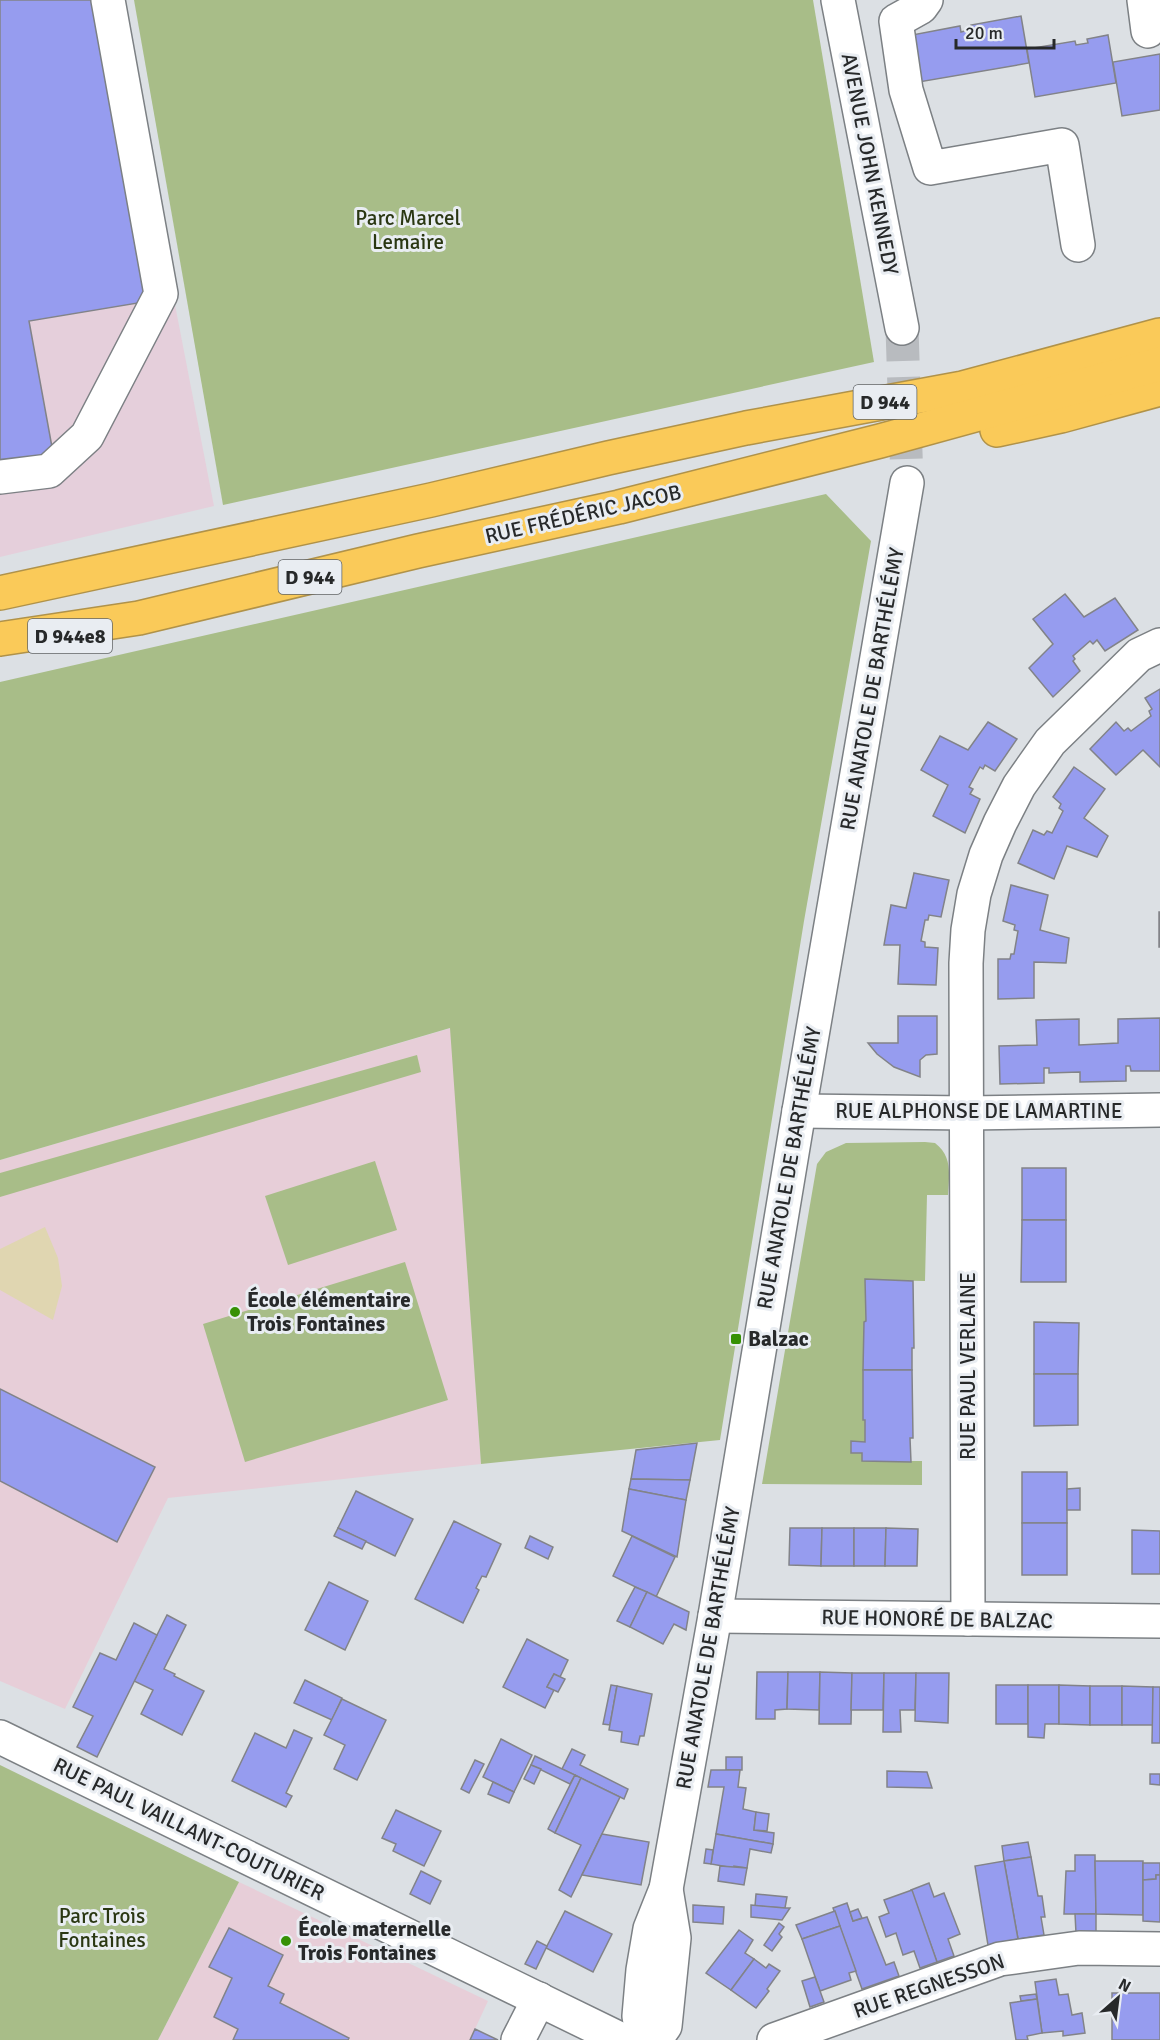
<svg xmlns="http://www.w3.org/2000/svg" width="1160" height="2040" font-family="Signika,sans-serif">
<style>
.commercial{fill:#e5cfdb}
.education{fill:#e7ced8}
.green{fill:#a8bd88}
.sand{fill:#e0d6b1}
.building{fill:#969cef;stroke:#828388;stroke-width:1.5}
.lines{fill:none;stroke-linecap:round;stroke-linejoin:round}
.minor-tunnel{stroke:#b8bbbf;stroke-width:33;stroke-dasharray:33 16;stroke-linecap:butt}
.minor-casing{stroke:#7c8084;stroke-width:36}
.highway-casing{stroke:#b09249;stroke-width:36}
.minor{stroke:#fff;stroke-width:33}
.highway{stroke:#faca59;stroke-width:33}
.poi-dot{fill:#369105;stroke:#e9edf2;stroke-width:2}
.labels{text-anchor:middle;stroke-width:6;stroke-linejoin:round;paint-order:stroke}
.shield{fill:#e9edf2;stroke:#616466;stroke-width:1.5}
.shield-label{font-size:20px;font-weight:bold;fill:#27292a}
.street-label{font-size:21px;fill:#27292a;stroke:#e9edf2}
.park-label{font-size:21px;fill:#2a3712;stroke:#e9edf2}
.poi-label{font-size:21px;font-weight:bold;fill:#27292a;stroke:#e9edf2;text-anchor:start}
</style>
<rect width="100%" height="100%" fill="#dce0e4"/>
<polygon class="commercial" points="0,0 116,0 214,506 0,557"/>
<g class="education">
<polygon points="451,1028 481,1464 168,1498 65,1709 0,1681 0,1160"/>
<polygon points="239,1882 488,2001 475,2029 498,2040 158,2040"/>
</g>
<g class="green">
<polygon points="134,0 813,0 874,362 223,505"/>
<polygon points="826,494 871,541 804,921 720,1440 481,1464 450,1028 0,1160 0,682"/>
<polygon points="417,1055 421,1072 0,1197 0,1173"/>
<path d="M925,1142l10,1c18,14 14,32 13,52h-21l-2,86 -60,-1 1,41 -2,1 -1,98h2v22l-13,-1 10,12v8h60v24l-160,-1 55,-320 9,-12 20,-9z"/>
<polygon points="375,1161 397,1230 288,1265 265,1196"/>
<polygon points="405,1262 448,1400 245,1462 203,1324"/>
<polygon points="0,1765 239,1882 158,2040 0,2040"/>
</g>
<polygon class="sand" points="45,1227 58,1258 62,1286 53,1320 0,1290 0,1249"/>
<g class="building">
<polygon points="0,0 97,0 150,301 29,321 54,458 0,468"/>
<polygon points="1021,16 1029,63 919,82 912,35 960,26 961,32 972,29 971,25"/>
<polygon points="1108,35 1116,83 1035,97 1027,49 1075,41 1076,45 1088,43 1087,39"/>
<polygon points="1160,54 1160,110 1122,116 1113,62"/>
<polygon points="1065,594 1084,617 1115,598 1138,630 1105,651 1097,640 1093,644 1090,641 1073,656 1075,659 1073,661 1080,671 1053,697 1029,668 1053,644 1033,619"/>
<polygon points="1160,689 1160,767 1143,750 1116,775 1090,749 1116,722 1124,731 1128,728 1131,731 1151,716 1149,711 1152,709 1145,698"/>
<polygon points="988,722 1017,739 995,771 985,765 983,769 980,767 969,787 973,789 970,794 980,799 965,833 933,816 948,785 921,770 940,736 968,750"/>
<polygon points="1074,767 1105,789 1084,818 1108,836 1097,857 1067,846 1054,879 1018,863 1033,830 1044,835 1047,831 1052,833 1063,811 1059,808 1061,804 1053,797"/>
<polygon points="914,873 949,880 941,917 929,915 928,920 925,920 921,941 925,942 925,947 938,948 936,985 898,984 900,945 884,945 891,905 906,908"/>
<polygon points="1011,885 1048,895 1040,930 1069,938 1066,963 1034,962 1034,998 998,999 998,959 1010,959 1011,954 1014,954 1018,931 1014,930 1015,925 1003,921"/>
<rect x="1159" y="912" width="1" height="35"/>
<polygon points="898,1016 937,1016 937,1054 926,1055 920,1060 920,1077 894,1067 877,1054 868,1043 898,1043"/>
<polygon points="1160,1018 1160,1071 1131,1071 1130,1066 1126,1066 1126,1081 1080,1082 1080,1072 1049,1073 1049,1068 1044,1068 1044,1083 1000,1084 999,1046 1037,1045 1036,1020 1079,1019 1079,1045 1118,1043 1118,1019"/>
<rect x="1022" y="1168" width="44" height="52"/>
<polygon points="1022,1220 1066,1220 1066,1282 1021,1282"/>
<polygon points="865,1279 913,1281 914,1348 912,1348 912,1370 863,1370 864,1322 866,1321"/>
<polygon points="1034,1322 1079,1323 1078,1374 1034,1374"/>
<polygon points="863,1370 912,1370 913,1438 910,1438 911,1462 862,1461 862,1453 851,1453 851,1441 865,1442 865,1420 863,1420"/>
<polygon points="1034,1374 1078,1374 1078,1425 1034,1426"/>
<polygon points="0,1389 155,1467 117,1542 0,1481"/>
<polygon points="697,1443 690,1480 631,1479 636,1450"/>
<rect x="1022" y="1472" width="45" height="51"/>
<polygon points="631,1479 690,1480 686,1500 629,1489"/>
<polygon points="1080,1488 1080,1510 1067,1510 1067,1489"/>
<polygon points="629,1489 686,1500 677,1557 622,1531"/>
<polygon points="356,1491 413,1519 395,1556 338,1528"/>
<polygon points="454,1521 501,1544 486,1577 482,1576 476,1588 479,1590 463,1623 415,1599"/>
<rect x="1022" y="1523" width="45" height="52"/>
<polygon points="338,1528 366,1541 362,1549 334,1536"/>
<polygon points="790,1528 822,1528 821,1566 789,1565"/>
<polygon points="822,1528 854,1528 854,1566 821,1566"/>
<polygon points="854,1528 886,1528 885,1566 854,1566"/>
<polygon points="886,1528 918,1529 917,1566 885,1566"/>
<polygon points="1132,1530 1160,1531 1160,1574 1132,1574"/>
<polygon points="530,1536 553,1547 548,1559 525,1548"/>
<polygon points="632,1536 675,1557 656,1597 613,1576"/>
<polygon points="329,1582 368,1601 345,1650 305,1630"/>
<polygon points="635,1587 647,1592 630,1627 617,1621"/>
<polygon points="647,1592 689,1612 686,1630 674,1624 663,1644 630,1627"/>
<polygon points="167,1615 186,1625 164,1669 175,1674 174,1676 204,1691 182,1735 141,1714 153,1690 134,1681"/>
<polygon points="134,1623 157,1635 97,1757 77,1747 93,1716 73,1707 100,1653 116,1660"/>
<polygon points="527,1639 568,1660 560,1677 554,1674 547,1687 554,1690 545,1708 503,1687"/>
<polygon points="757,1672 788,1672 787,1709 775,1710 775,1719 756,1719"/>
<polygon points="788,1672 820,1672 819,1710 787,1709"/>
<polygon points="820,1672 852,1673 851,1724 819,1724"/>
<polygon points="852,1673 884,1673 883,1710 851,1710"/>
<polygon points="884,1673 916,1673 915,1710 900,1710 901,1732 883,1732"/>
<polygon points="916,1673 949,1673 948,1723 915,1721"/>
<polygon points="554,1674 565,1679 558,1692 547,1687"/>
<polygon points="305,1680 342,1698 332,1720 294,1703"/>
<polygon points="611,1685 617,1686 610,1725 603,1724"/>
<rect x="996" y="1685" width="32" height="39"/>
<polygon points="1028,1685 1059,1685 1059,1724 1045,1724 1044,1738 1028,1737"/>
<polygon points="1059,1685 1090,1686 1090,1725 1059,1724"/>
<polygon points="617,1686 652,1694 644,1736 640,1736 638,1745 621,1742 622,1732 609,1730"/>
<rect x="1090" y="1686" width="32" height="39"/>
<polygon points="1122,1686 1153,1687 1153,1725 1122,1725"/>
<polygon points="1153,1687 1160,1687 1160,1743 1152,1743"/>
<polygon points="342,1699 386,1720 357,1780 334,1769 345,1745 324,1735"/>
<polygon points="294,1730 312,1738 286,1793 292,1796 286,1807 232,1781 255,1733 286,1748"/>
<polygon points="501,1739 532,1755 514,1792 483,1777"/>
<polygon points="572,1749 585,1755 580,1765 628,1789 624,1799 562,1769"/>
<polygon points="535,1756 575,1775 570,1784 531,1765"/>
<rect x="726" y="1757" width="16" height="13"/>
<polygon points="475,1760 484,1764 469,1793 461,1789"/>
<polygon points="531,1765 541,1769 534,1784 524,1779"/>
<polygon points="711,1770 740,1770 738,1787 746,1788 743,1809 756,1812 754,1830 774,1833 773,1844 716,1834 724,1787 708,1787"/>
<polygon points="887,1771 927,1772 932,1788 887,1787"/>
<polygon points="1150,1774 1160,1774 1160,1785 1150,1784"/>
<polygon points="575,1775 581,1778 555,1833 548,1829"/>
<polygon points="581,1778 620,1797 571,1897 559,1890 581,1845 555,1833"/>
<polygon points="493,1782 514,1792 509,1803 488,1794"/>
<polygon points="396,1810 441,1831 424,1866 393,1851 396,1844 382,1838"/>
<polygon points="756,1812 769,1814 767,1831 754,1830"/>
<polygon points="602,1834 649,1842 641,1885 582,1875"/>
<polygon points="716,1834 773,1844 771,1853 750,1849 747,1868 734,1866 734,1868 711,1864"/>
<polygon points="1028,1842 1031,1857 1004,1861 1002,1846"/>
<polygon points="706,1849 713,1850 711,1864 704,1863"/>
<polygon points="1075,1855 1095,1855 1096,1914 1064,1914 1066,1871 1075,1871"/>
<polygon points="1031,1857 1038,1896 1042,1896 1045,1917 1041,1917 1044,1935 1018,1939 1004,1861"/>
<polygon points="1004,1861 1018,1939 988,1945 975,1866"/>
<polygon points="1095,1861 1143,1861 1143,1915 1096,1914"/>
<polygon points="1143,1863 1160,1863 1160,1875 1156,1875 1156,1879 1143,1880"/>
<polygon points="720,1866 747,1868 744,1885 718,1881"/>
<polygon points="421,1871 441,1881 430,1904 410,1894"/>
<polygon points="1156,1875 1160,1875 1160,1922 1143,1921 1143,1880 1156,1879"/>
<polygon points="929,1883 934,1897 944,1893 960,1934 948,1939 954,1956 937,1962 911,1890"/>
<polygon points="912,1890 937,1962 920,1968 914,1951 903,1955 896,1933 886,1937 879,1917 889,1913 884,1900"/>
<polygon points="756,1894 787,1897 785,1908 755,1906"/>
<polygon points="847,1903 853,1921 867,1917 886,1965 894,1962 899,1976 862,1989 833,1908"/>
<polygon points="693,1905 724,1907 723,1924 693,1922"/>
<polygon points="751,1905 785,1908 790,1908 782,1920 751,1917"/>
<polygon points="858,1909 862,1918 853,1921 850,1912"/>
<polygon points="565,1911 612,1934 593,1972 546,1948"/>
<polygon points="835,1911 840,1926 802,1939 796,1925"/>
<polygon points="1075,1914 1096,1914 1096,1932 1076,1933"/>
<polygon points="779,1923 784,1927 779,1934 782,1937 772,1951 764,1945"/>
<polygon points="840,1926 856,1971 849,1973 851,1980 820,1991 802,1939"/>
<polygon points="229,1928 283,1955 268,1986 284,1994 280,2003 349,2038 348,2040 233,2040 238,2029 214,2017 232,1978 209,1967"/>
<polygon points="739,1930 753,1940 745,1953 754,1959 731,1990 706,1973"/>
<polygon points="537,1941 547,1946 536,1969 525,1964"/>
<polygon points="754,1959 766,1968 769,1964 780,1971 767,1989 769,1991 756,2008 731,1990"/>
<polygon points="815,1977 824,2002 810,2007 802,1981"/>
<polygon points="1056,1979 1059,1995 1068,1994 1072,2015 1082,2013 1085,2033 1063,2036 1063,2031 1042,2033 1035,1982"/>
<rect x="1112" y="1993" width="48" height="47"/>
<polygon points="1036,1994 1037,1999 1021,2001 1020,1996"/>
<polygon points="1037,1999 1042,2033 1027,2036 1028,2040 1016,2040 1010,2003"/>
<polygon points="475,2029 498,2040 470,2040"/>
</g>
<g class="lines">
<polyline class="minor-tunnel" points="902,328 907,483"/>
<defs>
<g id="minor">
<polyline points="838,0 902,328"/>
<polyline points="926,0 921,7 896,21 906,90 930,168 1062,145 1078,245"/>
<polyline points="1144,0 1148,31"/>
<polyline points="0,477 49,471 87,436 161,294 108,0"/>
<polyline points="799,1111 968,1113 1160,1110"/>
<polyline points="715,1616 1160,1621"/>
<polyline points="968,1619 966,963 968,930 974,894 986,855 1000,823 1019,786 1050,742 1139,655 1160,645"/>
<polyline points="0,1737 622,2040"/>
<polyline points="518,2040 539,1999"/>
<polyline points="643,2040 639,2016 643,1970 650,1929 666,1889 715,1616 799,1111 907,483"/>
<polyline points="655,2040 665,2026 674,1938 666,1889"/>
<polyline points="774,2040 1000,1959 1079,1948 1160,1949"/>
</g>
<g id="highway">
<polyline points="997,430 1061,416 1160,389"/>
<polyline points="0,593 431,500 608,458 746,428 963,388 1160,335"/>
<polyline points="0,639 139,618 418,551 619,507 880,441 1160,364"/>
</g>
</defs>
<use href="#minor" class="minor-casing"/>
<use href="#highway" class="highway-casing"/>
<use href="#minor" class="minor"/>
<use href="#highway" class="highway"/>
</g>
<g class="poi-dot">
<circle cx="235" cy="1312" r="6"/>
<rect x="730" y="1333" width="12" height="12" rx="3"/>
<circle cx="286" cy="1941" r="6"/>
</g>
<g class="labels">
<g class="shield">
<rect x="853.5" y="385" width="63" height="34" rx="4.5"/>
<rect x="278.5" y="560" width="63" height="34" rx="4.5"/>
<rect x="28" y="619" width="84" height="34" rx="4.5"/>
</g>
<g class="shield-label">
<text x="885" y="409">D 944</text>
<text x="310" y="584">D 944</text>
<text x="70" y="643">D 944e8</text>
</g>
<g class="street-label">
<text transform="translate(870 164) rotate(79)" y="7">AVENUE JOHN KENNEDY</text>
<text transform="translate(583 514) rotate(-13)" y="7">RUE FRÉDÉRIC JACOB</text>
<text transform="translate(872 689) rotate(-80)" y="7">RUE ANATOLE DE BARTHÉLÉMY</text>
<text x="979" y="1118">RUE ALPHONSE DE LAMARTINE</text>
<text transform="translate(789 1168) rotate(-80)" y="7">RUE ANATOLE DE BARTHÉLÉMY</text>
<text transform="translate(968 1366) rotate(-90)" y="7">RUE PAUL VERLAINE</text>
<text transform="translate(937 1619) rotate(1)" y="7">RUE HONORÉ DE BALZAC</text>
<text transform="translate(708 1648) rotate(-80)" y="7">RUE ANATOLE DE BARTHÉLÉMY</text>
<text transform="translate(189 1829) rotate(26)" y="7">RUE PAUL VAILLANT-COUTURIER</text>
<text transform="translate(929 1986) rotate(-19)" y="7">RUE REGNESSON</text>
</g>
<g class="park-label">
<text x="408" y="225">Parc Marcel<tspan x="408" dy="24">Lemaire</tspan></text>
<text x="102" y="1923">Parc Trois<tspan x="102" dy="24">Fontaines</tspan></text>
</g>
<g class="poi-label">
<text x="247" y="1307">École élémentaire<tspan x="247" dy="24">Trois Fontaines</tspan></text>
<text x="748" y="1346">Balzac</text>
<text x="298" y="1936">École maternelle<tspan x="298" dy="24">Trois Fontaines</tspan></text>
</g>
</g>
<g transform="translate(1118 1998) rotate(28)" stroke="#e9edf2" stroke-width="4.5" paint-order="stroke">
<path d="M0-4.5L10 22L0 15L-10 22Z" fill="#27292a"/>
<text y="-9" font-size="16" font-weight="bold" text-anchor="middle" fill="#27292a">N</text>
</g>
<path d="M956 39v9h98v-9" fill="none" stroke="#27292a" stroke-width="3"/>
<text x="965" y="39" font-size="18" fill="#27292a" stroke="#e9edf2" stroke-width="4.5" paint-order="stroke">20 m</text>
</svg>
